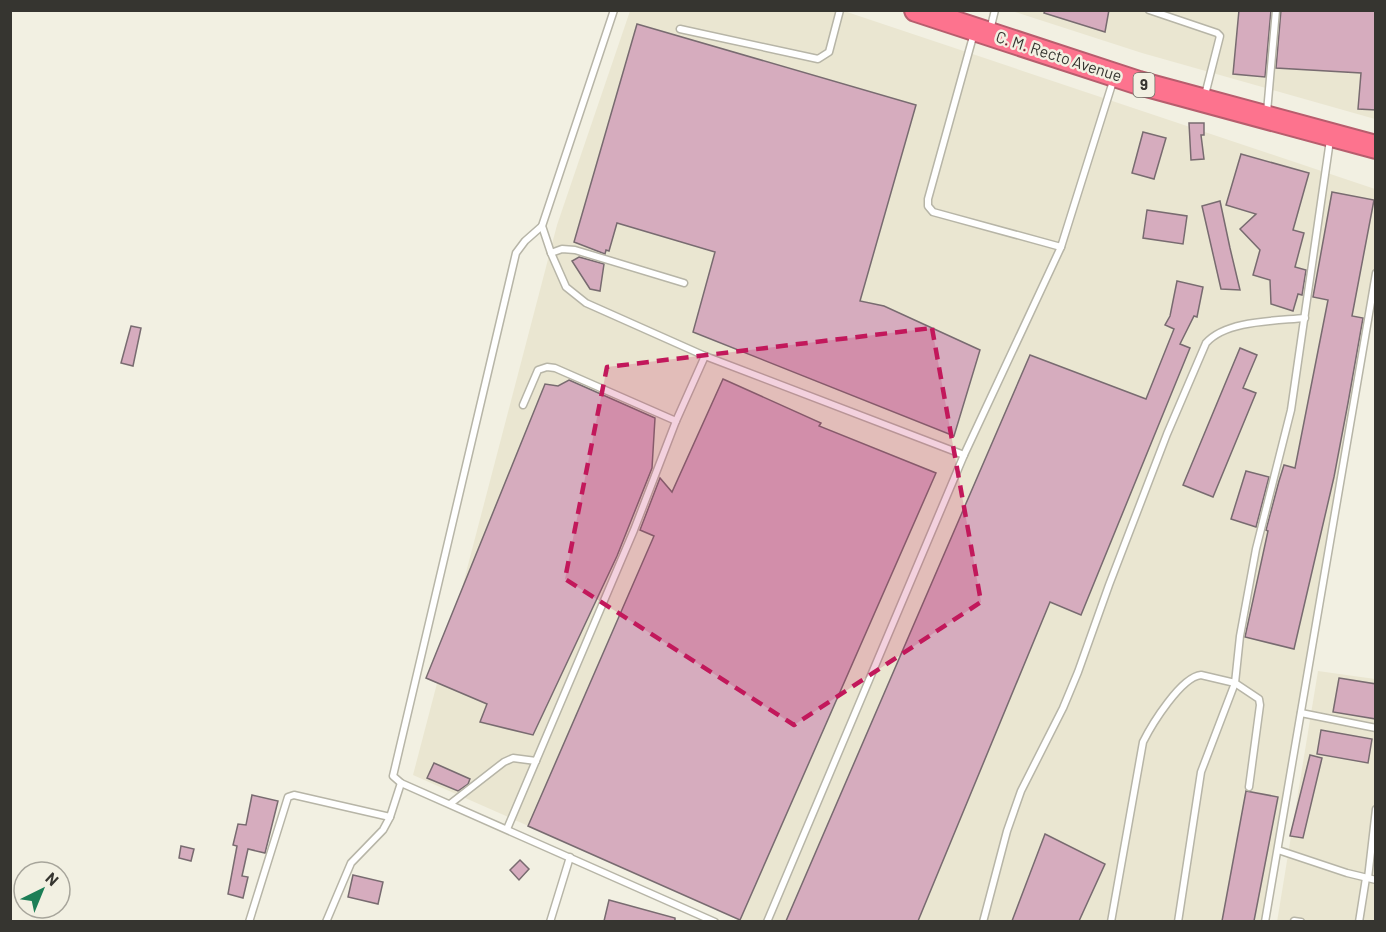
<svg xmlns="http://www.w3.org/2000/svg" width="1386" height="932" font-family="Barlow,sans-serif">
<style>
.built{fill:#eae6d1}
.building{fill:#d6acbe;stroke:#786b70;stroke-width:1.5}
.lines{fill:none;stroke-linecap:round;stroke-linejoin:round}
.lane-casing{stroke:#b7b5a7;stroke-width:9}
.highway-casing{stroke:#b75d6d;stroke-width:26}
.lane{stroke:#fff;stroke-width:6}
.highway{stroke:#fd738e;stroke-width:22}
.marked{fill:#c2185b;fill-opacity:0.2;stroke:#c2185b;stroke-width:4.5;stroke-dasharray:12 8;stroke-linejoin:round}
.labels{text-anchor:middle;stroke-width:5;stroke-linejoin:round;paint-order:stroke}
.shield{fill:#f2f0e2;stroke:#6e6d65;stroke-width:1.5}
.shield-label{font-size:15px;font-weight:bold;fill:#363530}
.street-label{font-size:16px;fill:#363530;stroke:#f2f0e2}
</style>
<rect width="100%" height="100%" fill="#f2f0e2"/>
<g class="built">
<polygon points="630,11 844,11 1375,189 1375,292 1266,921 744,921 413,775 557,225"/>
<polygon points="1012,11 1375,11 1375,119 1142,53"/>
<polygon points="1318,671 1375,679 1375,921 1277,922"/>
</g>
<g class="building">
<polygon points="1045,10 1109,10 1105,32 1044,13"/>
<polygon points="1239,10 1271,10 1265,77 1233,74"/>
<polygon points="1281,10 1376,10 1376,110 1358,109 1361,73 1276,68"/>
<polygon points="637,24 916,105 860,301 884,306 980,350 954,436 693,332 715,252 617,223 609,251 606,250 605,254 574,242"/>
<polygon points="1189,123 1204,123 1204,135 1201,135 1204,159 1191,160"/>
<polygon points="1143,132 1166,138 1154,179 1132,173"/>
<polygon points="1241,154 1309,173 1293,230 1304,233 1295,267 1306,270 1302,295 1298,294 1293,311 1271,304 1270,280 1253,275 1260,250 1240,229 1256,214 1226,205"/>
<polygon points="1332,192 1374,200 1352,316 1363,318 1348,403 1334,477 1294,649 1245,637 1268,531 1266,530 1279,481 1284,465 1295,468 1328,300 1313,297"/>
<polygon points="1220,201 1230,248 1240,290 1221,289 1202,206"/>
<polygon points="1147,210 1187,216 1183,244 1143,238"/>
<polygon points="579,257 604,264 600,291 590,289 572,261"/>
<polygon points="1177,281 1203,287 1197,317 1194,316 1180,344 1190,348 1081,615 1050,602 918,921 786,921 1030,355 1146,399 1174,329 1165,325 1170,316"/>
<polygon points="131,326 141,328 133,366 121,363"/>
<polygon points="1240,348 1257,355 1243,388 1256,393 1213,497 1183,485"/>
<polygon points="723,379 821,423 819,426 936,473 740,920 528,826 654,536 640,530 660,478 672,492"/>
<polygon points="569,380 655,418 652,468 617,556 533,735 480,722 487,704 426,678 545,384 558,386"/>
<polygon points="1246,471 1269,477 1256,527 1231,519"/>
<polygon points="1339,678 1376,684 1376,719 1333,712"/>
<polygon points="1321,730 1372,739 1368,763 1317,754"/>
<polygon points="1310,755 1322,758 1303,838 1290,836"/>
<polygon points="434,763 470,779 468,784 458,791 427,778"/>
<polygon points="1246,791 1278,797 1254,921 1222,921"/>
<polygon points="252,795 278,801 265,853 248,849 242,876 248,877 243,898 228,894 237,846 233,845 238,824 246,825"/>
<polygon points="1045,834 1105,864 1079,921 1012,921"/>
<polygon points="181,846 194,849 191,861 179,858"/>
<polygon points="520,860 529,869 519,880 510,870"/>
<polygon points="353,875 383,882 378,904 348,897"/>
<polygon points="609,900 675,918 675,921 604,921"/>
</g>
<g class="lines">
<defs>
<g id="lane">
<polyline points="614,10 542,226 551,253 566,287 586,303 705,356 964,455 767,922"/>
<polyline points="1149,10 1217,33 1220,36 1205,95"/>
<polyline points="680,29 818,59 829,52 840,10"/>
<polyline points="990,30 995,10"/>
<polyline points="974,33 928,199 928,206 933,212 1061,247 1114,78"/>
<polyline points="1267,112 1276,10"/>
<polyline points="542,226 525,241 516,253 393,776 401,783 715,922"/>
<polyline points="551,253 562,249 575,250 684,283"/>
<polyline points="523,405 538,370 547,367 555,368 676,421"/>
<polyline points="964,455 1061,247"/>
<polyline points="1301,713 1376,728"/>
<polyline points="450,804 504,762 513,758 536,761"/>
<polyline points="507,829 634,530 676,421 705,356"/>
<polyline points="1278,850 1347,873 1376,880"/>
<polyline points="1368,878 1376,809"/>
<polyline points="1294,921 1301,922"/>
<polyline points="249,922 288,797 294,795 390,817"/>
<polyline points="326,922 351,863 383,830 390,817 401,783"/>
<polyline points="550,922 570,857"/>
<path d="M983,922l24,-91 14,-40 42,-83 15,-36 31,-87 58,-151 39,-91c20,-23 70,-22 99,-25"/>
<path d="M1111,922l32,-180c9,-18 38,-65 58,-67l34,8 24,16 1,6 -11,82"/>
<polyline points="1178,922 1201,772 1235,683 1240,636 1256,549 1291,410 1330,140"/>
<polyline points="1265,922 1376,273"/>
<polyline points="1359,922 1366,878"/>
</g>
<polyline id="highway" points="916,10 1139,83 1376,147"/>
</defs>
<use href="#lane" class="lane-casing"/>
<use href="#highway" class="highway-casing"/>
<use href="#lane" class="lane"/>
<use href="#highway" class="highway"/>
</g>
<path class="marked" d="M932,328l49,274 -187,123 -229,-146 42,-212z"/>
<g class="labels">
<rect class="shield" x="1133.5" y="73" width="21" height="24" rx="4.5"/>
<g class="shield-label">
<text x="1144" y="90">9</text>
</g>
<g class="street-label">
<text transform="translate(1059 56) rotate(18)" y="6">C. M. Recto Avenue</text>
</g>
</g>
<rect width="1386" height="932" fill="none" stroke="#363530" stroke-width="24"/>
<g transform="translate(42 890) rotate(43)"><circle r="28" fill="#f2f0e2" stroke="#a7a59b" stroke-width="1.5"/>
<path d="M0-4.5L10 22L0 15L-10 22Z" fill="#1c7e56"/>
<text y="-9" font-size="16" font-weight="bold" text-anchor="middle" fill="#363530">N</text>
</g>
</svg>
